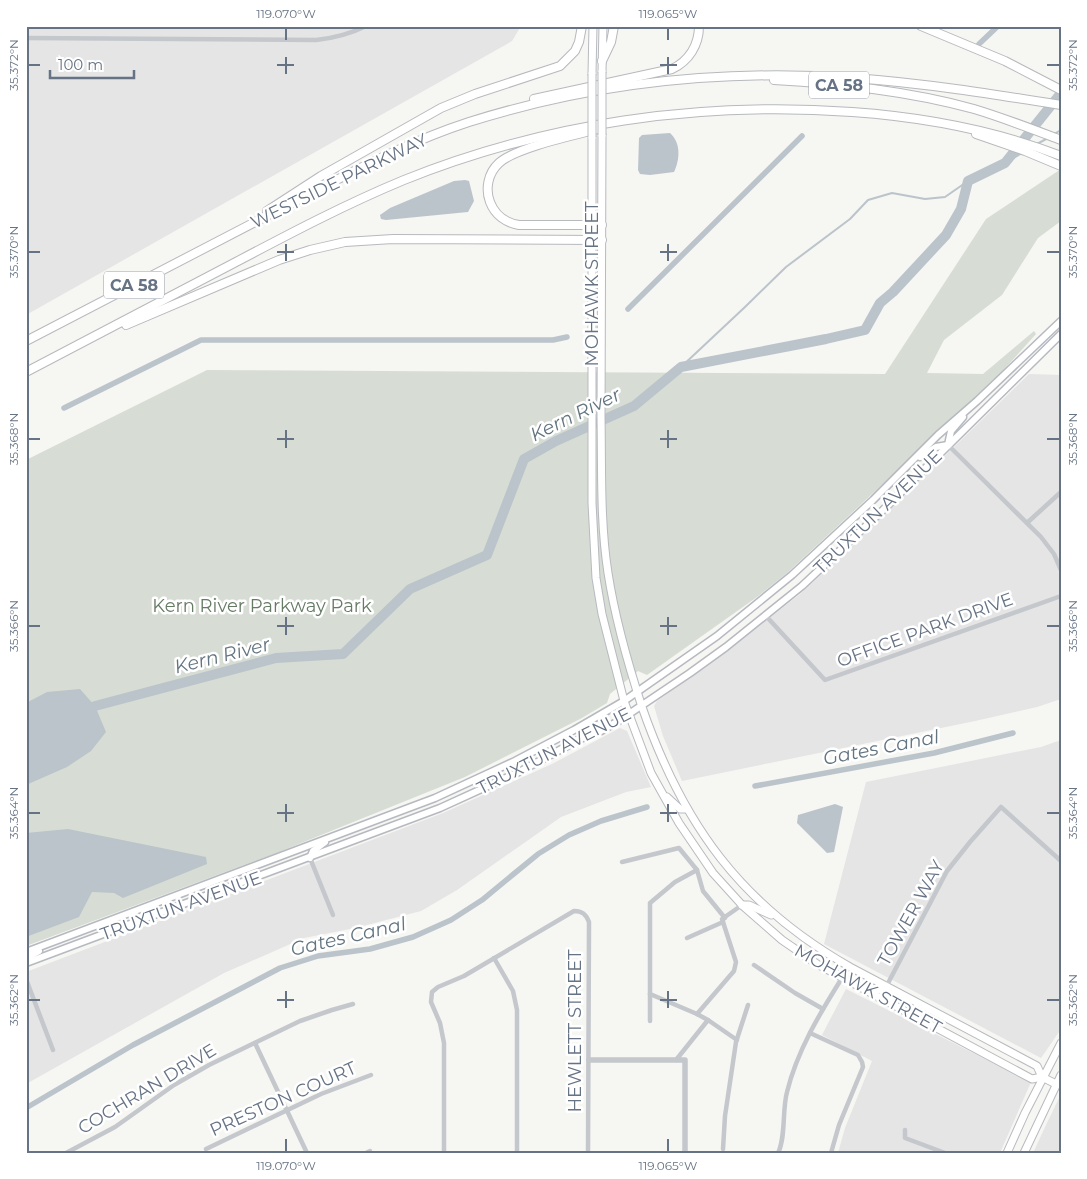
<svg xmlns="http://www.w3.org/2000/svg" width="1087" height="1179" font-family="Montserrat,sans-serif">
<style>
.built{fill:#e4e5e4}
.green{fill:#d7ddd4}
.water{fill:#bbc4ca}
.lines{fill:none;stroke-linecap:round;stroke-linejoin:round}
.stream{stroke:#bbc4ca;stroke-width:2}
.canal{stroke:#bbc4ca;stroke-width:5.5}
.river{stroke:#bbc4ca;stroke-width:10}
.secondary-casing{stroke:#b6bac0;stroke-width:9}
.primary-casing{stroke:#b7babf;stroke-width:9}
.motorway-casing{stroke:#b7b9bd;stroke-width:10}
.minor{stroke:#c4c7cb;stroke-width:4.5}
.tertiary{stroke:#c4c7cb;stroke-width:5.5}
.secondary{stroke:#fff;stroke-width:6}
.primary{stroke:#fff;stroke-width:7}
.motorway{stroke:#fff;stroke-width:8}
.primary-bridge-casing{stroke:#b7babf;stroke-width:9;stroke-linecap:butt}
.primary-bridge{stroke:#fff;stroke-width:7}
.ticks{fill:none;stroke:#667384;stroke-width:2}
.labels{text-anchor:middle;stroke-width:5;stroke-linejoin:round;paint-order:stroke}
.shield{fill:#fff;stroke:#949da9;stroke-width:1}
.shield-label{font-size:16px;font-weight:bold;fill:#667384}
.street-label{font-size:18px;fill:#667384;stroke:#fff}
.park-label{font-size:18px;fill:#667b64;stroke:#fff}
.water-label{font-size:19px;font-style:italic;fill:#627480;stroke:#fff}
.neatline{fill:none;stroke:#667384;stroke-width:2}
.ticks-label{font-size:12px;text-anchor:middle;fill:#667384}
</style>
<rect width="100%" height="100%" fill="#f6f6f3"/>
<g class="built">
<polygon points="26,26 521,26 512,41 26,315"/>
<polygon points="1029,374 1061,375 1061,699 1037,707 975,721 682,781 663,736 654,706 657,701 712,662 799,595 850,548"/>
<polygon points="620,728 627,731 651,787 626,792 561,817 457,890 421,911 355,928 304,938 224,973 26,1084 26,972 443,813 552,764"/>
<polygon points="1061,740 1061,1029 1041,1058 824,944 866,782 1041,747"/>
<polygon points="846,989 1031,1082 1000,1153 838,1153 845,1128 872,1061 822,1035"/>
<polygon points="1061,1094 1061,1153 1033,1153 1046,1125"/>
</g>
<polygon class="green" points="1061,169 1061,221 1038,238 1002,295 944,340 927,373 983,374 1034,331 1036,334 999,375 969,404 787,573 757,597 647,675 638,671 610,694 607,703 582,718 465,777 279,852 26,946 26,460 207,370 885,374 986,219"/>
<g class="water">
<path d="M670,133c11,10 10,26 4,39l-24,3 -10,-1 -2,-4 1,-32 3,-3z"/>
<polygon points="465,180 469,181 474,201 468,212 386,220 381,219 380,215 390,208 454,181"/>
<polygon points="80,689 95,706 106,732 91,751 67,767 26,785 26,703 47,692"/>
<polygon points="835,804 843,807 834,852 827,853 797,823 798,815"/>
<polygon points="68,829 206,857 207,864 123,898 114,893 92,892 79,917 26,937 26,833"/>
</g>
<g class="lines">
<g class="stream">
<polyline points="1054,134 1061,130"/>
<polyline points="1037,144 1048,138"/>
<polyline points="1005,163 1022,153"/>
<polyline points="681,367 745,307 786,267 850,219 868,200 892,193 925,199 945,197 968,181"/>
</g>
<g class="canal">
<polyline points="979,44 998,26"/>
<polyline points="628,309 802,136"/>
<polyline points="64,408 201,340 553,340 567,337"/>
<polyline points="755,786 934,753 1013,733"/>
<polyline points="26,1108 133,1045 280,968 318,956 370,949 413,937 451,920 482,900 538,854 569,835 601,821 647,807"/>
</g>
<polyline class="river" points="83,713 95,706 276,658 343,654 410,589 487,555 524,459 556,441 634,406 681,367 826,339 865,330 880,303 893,292 946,235 961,209 968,181 1005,163 1061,93"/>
<defs>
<g id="secondary">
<polyline points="948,445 951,431 963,417"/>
<polyline points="920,457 936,447 948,445"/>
<polyline points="310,858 313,851 325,842"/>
<polyline points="26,952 435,798 515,761 574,730 624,701 717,636 792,575 873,500 938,435 977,401 1061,321"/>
<polyline points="26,958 39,951"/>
<polyline points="26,963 440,808 521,771 580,739 601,731 620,720 690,673 726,647 802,586 883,510 1061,334"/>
</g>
<g id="primary">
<polyline points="602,72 603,26"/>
<polyline points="592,74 593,26"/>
<path d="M602,135c0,94 -1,188 -1,282 1,52 -1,105 7,156 7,45 20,91 34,134 41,118 99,198 208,260l187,99 5,11 14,7"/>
<polyline points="592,137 592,503 596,578 602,614 624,701 651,773 679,823 713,873 742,905 782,940 817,964 1032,1079 1042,1077"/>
<polyline points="667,797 680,809 687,809"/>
<polyline points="742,905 749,905 771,915"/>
<polyline points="865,988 881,990 886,987"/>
<polyline points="880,999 888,996 903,999"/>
<polyline points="1007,1153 1025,1113 1061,1043"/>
<polyline points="1024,1153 1061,1075"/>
</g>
<g id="motorway">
<polyline points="921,26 1005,61 1061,90"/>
<polyline points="602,61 611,42 614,26"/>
<path d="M774,80c67,4 135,11 200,29 30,9 58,20 87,31"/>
<path d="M534,99l138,-30c17,-8 27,-24 27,-43"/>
<path d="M598,129c-23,6 -83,19 -99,34 -11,10 -14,26 -9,39 5,13 16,21 29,23h83"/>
<polyline points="976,134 1025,151 1061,166"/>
<polyline points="267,211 321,176 441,108 475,94 560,66 575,51 579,42 582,26"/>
<polyline points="126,325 279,260 310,250 345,242 393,239 602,240"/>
<path d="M26,341c86,-45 172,-90 258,-134 61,-31 120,-64 185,-85 124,-39 256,-53 385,-44 69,5 138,16 207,27"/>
<path d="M26,372c70,-36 140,-73 210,-110 55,-29 110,-58 168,-82 142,-57 295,-79 448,-68 71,5 142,18 209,44"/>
</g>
</defs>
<use href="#secondary" class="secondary-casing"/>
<use href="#primary" class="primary-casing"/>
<use href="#motorway" class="motorway-casing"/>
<g class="minor">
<path d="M26,38l290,2c19,-2 34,-6 50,-14"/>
<polyline points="948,445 1041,537 1054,554 1061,570"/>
<polyline points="1028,522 1061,492"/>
<polyline points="766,616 825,680 1061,596"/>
<polyline points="310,858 333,915"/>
<polyline points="622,862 679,848 697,870 703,891 725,918"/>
<polyline points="687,938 723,922"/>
<polyline points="494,958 513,991 517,1010 517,1153"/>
<polyline points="754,965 795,993 823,1009"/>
<polyline points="26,979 53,1050"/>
<polyline points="886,987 947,871 970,842 1001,807 1061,861"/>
<polyline points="650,994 697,1014 708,1020"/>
<polyline points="697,1014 734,971 736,962 722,919 742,905"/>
<polyline points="650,1021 650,903 675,882 697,870"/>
<polyline points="810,1033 858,1055 862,1062 863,1067 839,1125 831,1153"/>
<polyline points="255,1043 307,1153"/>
<polyline points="676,1060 708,1020 737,1040"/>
<polyline points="905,1130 905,1138 945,1153"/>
<polyline points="206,1149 321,1094 371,1075"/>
<polyline points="723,1149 725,1116 736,1042 748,1005"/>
<polyline points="66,1153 115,1127 174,1085 209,1065 300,1021 332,1010 353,1004"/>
<polyline points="366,1153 370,1151"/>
<path d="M444,1153v-110l-4,-20 -9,-21 1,-10 6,-5 26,-11 110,-65c8,0 12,3 15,11l-1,231"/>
<path d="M778,1153c8,-16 4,-43 9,-61 10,-41 33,-79 55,-114"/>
</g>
<polyline class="tertiary" points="589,1060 685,1060 685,1153"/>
<use href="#secondary" class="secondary"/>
<use href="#primary" class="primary"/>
<use href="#motorway" class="motorway"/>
<defs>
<g id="primary-bridge">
<polyline points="602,135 602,72"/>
<polyline points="592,137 592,74"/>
</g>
</defs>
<use href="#primary-bridge" class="primary-bridge-casing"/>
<use href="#primary-bridge" class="primary-bridge"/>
</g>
<path class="ticks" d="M286,28v12M668,28v12M286,57v17M668,57v17M28,65h12M277,65h17M660,65h17M1047,65h13M286,244v17M668,244v17M28,252h12M277,252h17M660,252h17M1047,252h13M286,430v18M668,430v18M28,439h12M277,439h17M660,439h17M1047,439h13M286,617v18M668,617v18M28,626h12M277,626h17M660,626h17M1047,626h13M286,804v18M668,804v18M28,813h12M277,813h17M660,813h17M1047,813h13M286,991v17M668,991v17M28,1000h12M277,1000h17M660,1000h17M1047,1000h13M286,1139v13M668,1139v13"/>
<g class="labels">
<g class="shield">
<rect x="809" y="71.5" width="60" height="27" rx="4"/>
<rect x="104" y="271.5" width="60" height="27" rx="4"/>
</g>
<g class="shield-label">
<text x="839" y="91">CA 58</text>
<text x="134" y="291">CA 58</text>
</g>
<g class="street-label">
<text transform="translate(339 181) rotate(-26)" y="6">WESTSIDE PARKWAY</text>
<text transform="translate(592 284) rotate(-90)" y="6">MOHAWK STREET</text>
<text transform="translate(878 512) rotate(-44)" y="6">TRUXTUN AVENUE</text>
<text transform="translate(925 630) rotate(-20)" y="6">OFFICE PARK DRIVE</text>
<text transform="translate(554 751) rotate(-27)" y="6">TRUXTUN AVENUE</text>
<text transform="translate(181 906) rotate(-20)" y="6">TRUXTUN AVENUE</text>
<text transform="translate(911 913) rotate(-61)" y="6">TOWER WAY</text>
<text transform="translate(868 989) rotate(29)" y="6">MOHAWK STREET</text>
<text transform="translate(575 1031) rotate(-90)" y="6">HEWLETT STREET</text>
<text transform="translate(147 1089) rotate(-31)" y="6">COCHRAN DRIVE</text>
<text transform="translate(283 1099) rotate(-24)" y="6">PRESTON COURT</text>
</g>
<g class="park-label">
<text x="262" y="612">Kern River Parkway Park</text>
</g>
<g class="water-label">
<text transform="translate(575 414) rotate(-26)" y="7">Kern River</text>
<text transform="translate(222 655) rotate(-14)" y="7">Kern River</text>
<text transform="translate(881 747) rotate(-11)" y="7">Gates Canal</text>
<text transform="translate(348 936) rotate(-13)" y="7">Gates Canal</text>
</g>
</g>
<rect width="1087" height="1179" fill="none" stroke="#ffffff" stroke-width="55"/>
<path d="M50 70v8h84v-8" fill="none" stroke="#667384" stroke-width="2.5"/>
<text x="58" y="70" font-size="15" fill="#667384" stroke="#ffffff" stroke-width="4" paint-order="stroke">100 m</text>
<rect x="28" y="28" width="1032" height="1124" class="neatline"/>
<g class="ticks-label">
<text x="286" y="18">119.070°W</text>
<text x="668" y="18">119.065°W</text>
<text transform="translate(14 65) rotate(-90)" y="4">35.372°N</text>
<text transform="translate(1073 65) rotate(-90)" y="4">35.372°N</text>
<text transform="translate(14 252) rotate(-90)" y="4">35.370°N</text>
<text transform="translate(1073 252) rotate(-90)" y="4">35.370°N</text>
<text transform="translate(14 439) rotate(-90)" y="4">35.368°N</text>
<text transform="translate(1073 439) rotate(-90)" y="4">35.368°N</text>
<text transform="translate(14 626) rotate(-90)" y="4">35.366°N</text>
<text transform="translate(1073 626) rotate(-90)" y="4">35.366°N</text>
<text transform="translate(14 813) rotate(-90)" y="4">35.364°N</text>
<text transform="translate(1073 813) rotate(-90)" y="4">35.364°N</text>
<text transform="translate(14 1000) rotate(-90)" y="4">35.362°N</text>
<text transform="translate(1073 1000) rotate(-90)" y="4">35.362°N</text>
<text x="286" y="1170">119.070°W</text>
<text x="668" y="1170">119.065°W</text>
</g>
</svg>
